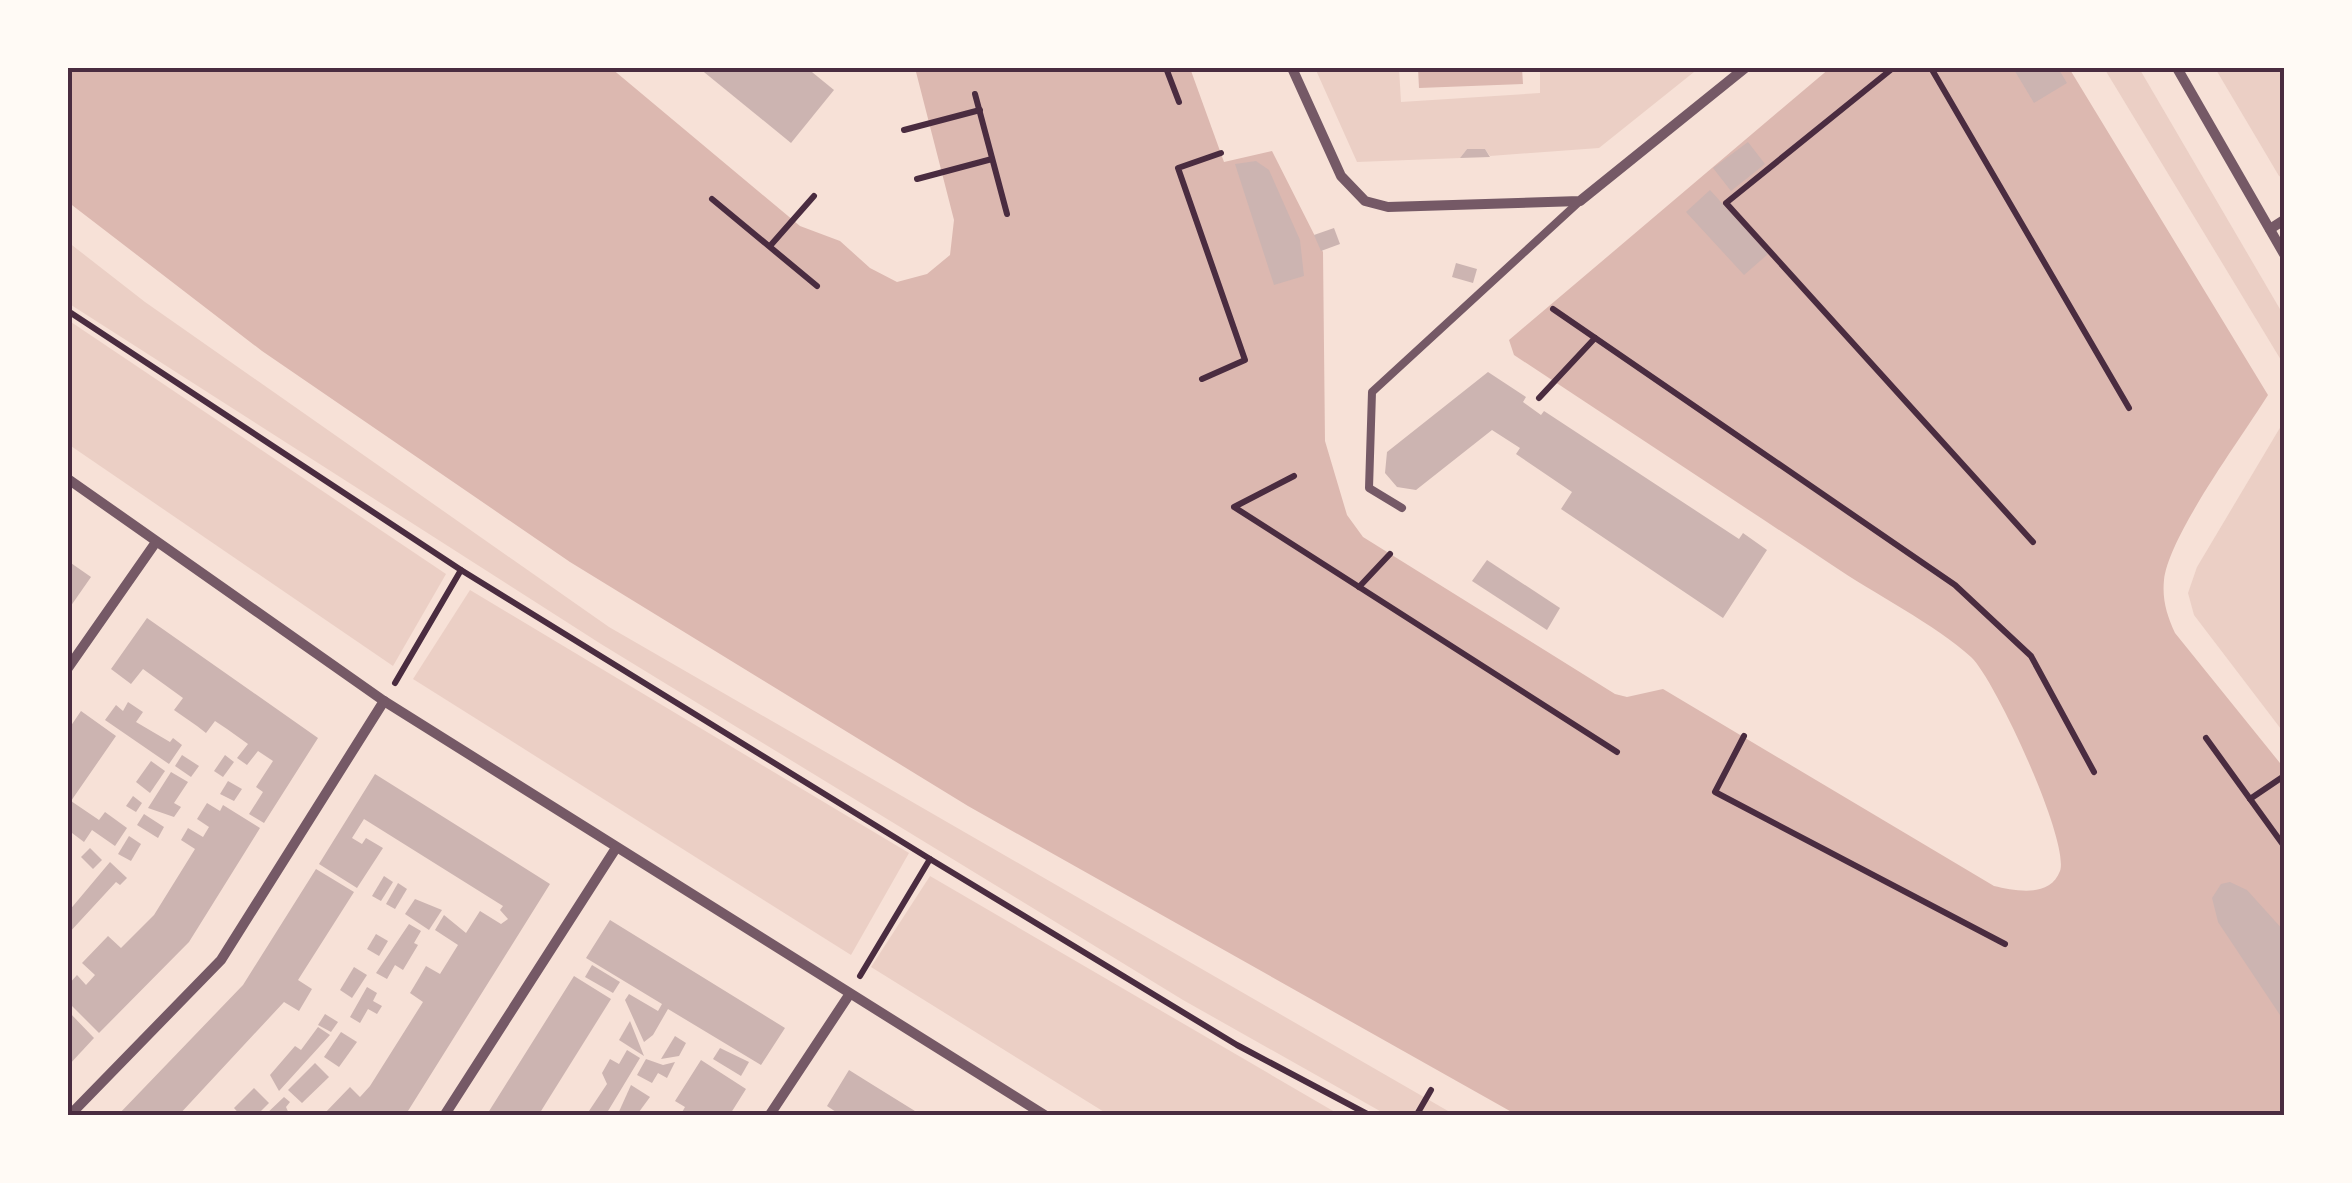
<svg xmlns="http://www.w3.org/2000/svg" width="2352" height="1183" font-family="Commissioner,sans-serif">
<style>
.green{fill:#ebcfc5}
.water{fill:#dcb8b0}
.building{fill:#ccb4b1}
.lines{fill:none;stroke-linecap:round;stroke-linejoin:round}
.path{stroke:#4a2c40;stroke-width:6}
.service{stroke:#755966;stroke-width:8}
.minor{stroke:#755966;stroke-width:10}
.neatline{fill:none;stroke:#4a2c40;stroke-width:4}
</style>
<rect width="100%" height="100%" fill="#f7e1d7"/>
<g class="green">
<polygon points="1315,68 1399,68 1401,102 1540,93 1540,68 1699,68 1599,148 1490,156 1485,149 1467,149 1460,158 1357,162"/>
<polygon points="2104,68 2139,68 2284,316 2284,365"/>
<polygon points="2215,68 2284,68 2284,178 2279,176"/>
<polygon points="68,242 145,302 609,627 1455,1115 1387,1115 1183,1000 601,644 68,303"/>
<polygon points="68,320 446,574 393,666 68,444"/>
<polygon points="2284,421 2284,733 2194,615 2188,593 2197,567"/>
<polygon points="470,590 909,853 851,955 413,679"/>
<polygon points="930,876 1340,1115 1109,1115 871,967"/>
</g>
<g class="water">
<path d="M68,68h543l189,158 40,15 30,27 27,14 30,-8 23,-19 4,-35 -39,-152h275l34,94 48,-11 51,101 2,189 22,74 16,22 252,157 12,3 36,-8 331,197c22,5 56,12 66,-15 10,-29 -65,-192 -89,-214 -35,-32 -98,-64 -139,-92 -106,-70 -212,-140 -318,-210l-5,-15 321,-272h239l199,327c-26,42 -99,140 -104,185 -2,20 3,35 11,53l109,135v347h-767l-549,-309 -398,-244 -308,-211 -194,-149z"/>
<polygon points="1418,68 1522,68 1523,84 1419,88"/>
</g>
<g class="building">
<polygon points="699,68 807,68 834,90 791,143"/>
<polygon points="2013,68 2058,68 2067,83 2034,103"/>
<polygon points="1748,142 1765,164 1731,191 1713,168"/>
<polygon points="1467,149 1485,149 1490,157 1460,158"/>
<polygon points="1256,161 1269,170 1300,240 1304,276 1274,285 1235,164"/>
<polygon points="1710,190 1768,254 1744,275 1686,212"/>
<polygon points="1334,228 1340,244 1321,251 1314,235"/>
<polygon points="1456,263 1477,269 1473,283 1452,277"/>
<polygon points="1488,372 1526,397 1523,402 1541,415 1544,411 1739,539 1743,533 1767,550 1723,618 1561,509 1572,492 1516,454 1520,448 1492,430 1416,490 1397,487 1385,473 1387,452"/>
<polygon points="1487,560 1560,608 1547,630 1472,581"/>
<polygon points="68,561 91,577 68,610"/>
<polygon points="147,618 318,738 264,823 249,814 263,792 256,787 273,761 258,751 247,765 237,758 248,744 227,729 215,721 206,733 197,726 174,710 183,698 143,669 131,684 111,669"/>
<polygon points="128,702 143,712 136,722 170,742 173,738 182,745 169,764 105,720 116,705 123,711"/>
<polygon points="81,711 116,736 71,801 99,820 105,812 127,828 115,846 92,830 84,842 68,830 68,730"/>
<polygon points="182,755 199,766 191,777 175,766"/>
<polygon points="225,755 234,762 223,777 214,771"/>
<polygon points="151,761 165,771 150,793 136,782"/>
<polygon points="171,772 188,782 174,803 181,807 174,817 148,808"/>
<polygon points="375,774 550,884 408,1111 404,1116 322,1116 350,1087 360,1097 370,1086 423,1002 410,993 419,978 426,966 440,974 458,945 435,930 444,915 466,933 480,911 501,924 508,919 500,910 503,906 364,819 352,838 362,844 366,838 383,848 357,888 319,864"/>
<polygon points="228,781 242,789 234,801 220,794"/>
<polygon points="133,796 142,803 136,812 126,806"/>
<polygon points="207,803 220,811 223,805 260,828 189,942 99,1033 68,1002 68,985 77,975 86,985 95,975 82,963 108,936 121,948 154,915 195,849 181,840 188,828 203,837 209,827 197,819"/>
<polygon points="144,814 164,827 158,838 137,825"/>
<polygon points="129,836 141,844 131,861 118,854"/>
<polygon points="90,848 102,860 93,869 81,857"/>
<polygon points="110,862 127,878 120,885 116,882 68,934 68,912"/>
<polygon points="316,869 354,892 298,980 312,989 299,1011 284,1002 178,1116 117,1116 243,985"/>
<polygon points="384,876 393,882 381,901 372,896"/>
<polygon points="2230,882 2247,890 2284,931 2284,1021 2218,922 2212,898 2221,884"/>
<polygon points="398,883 407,889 395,909 386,904"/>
<polygon points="415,899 442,910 429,930 405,914"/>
<polygon points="610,920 785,1028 761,1065 668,1009 653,1035 644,1042 625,1000 629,994 658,1011 662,1004 586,958"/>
<polygon points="409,924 421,931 414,943 418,945 403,970 395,965 387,979 376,973"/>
<polygon points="376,934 388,941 379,956 367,949"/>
<polygon points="592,965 620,982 613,993 585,977"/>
<polygon points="354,967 367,975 352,998 340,990"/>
<polygon points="574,976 611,999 546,1103 538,1116 486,1116"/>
<polygon points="367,987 377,993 373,1001 382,1006 377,1014 368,1009 360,1023 350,1017"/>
<polygon points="68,1011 94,1038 68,1066"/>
<polygon points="325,1014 338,1022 331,1032 318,1025"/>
<polygon points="630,1021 644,1056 619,1040"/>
<polygon points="318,1027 330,1035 279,1091 270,1075 295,1046 301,1050"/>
<polygon points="341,1032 357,1042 339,1067 324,1057"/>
<polygon points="675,1036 686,1043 679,1056 661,1059"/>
<polygon points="720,1048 749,1062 741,1076 713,1059"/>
<polygon points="627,1050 640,1058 605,1116 593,1116 589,1111 607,1084 602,1073 610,1059 619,1064"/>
<polygon points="646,1059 663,1065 675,1062 667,1078 658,1073 652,1083 637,1075"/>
<polygon points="701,1060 746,1089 729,1116 680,1116 685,1107 675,1101"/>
<polygon points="315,1063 329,1077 302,1103 288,1090"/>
<polygon points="849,1070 873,1085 923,1116 842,1116 827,1106"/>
<polygon points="631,1085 650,1097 636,1116 617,1116"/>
<polygon points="254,1088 269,1103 256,1116 241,1116 234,1108"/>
<polygon points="284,1097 290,1102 286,1107 290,1116 264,1116"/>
</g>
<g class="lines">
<g class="path">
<polyline points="1166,68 1179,102"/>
<polyline points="1893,68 1726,203 2033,542"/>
<polyline points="1931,68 2129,408"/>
<polyline points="975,94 1007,214"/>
<polyline points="904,130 980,110"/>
<polyline points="917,179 992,159"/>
<polyline points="712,199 817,286"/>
<polyline points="770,246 814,196"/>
<polyline points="1553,309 1955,585 2031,656 2094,772"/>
<polyline points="68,311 461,570 930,859"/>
<polyline points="1202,379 1245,360 1178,168 1221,153"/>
<polyline points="1539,398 1595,338"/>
<polyline points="1294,476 1234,507 1617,752"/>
<polyline points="1359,587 1390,554"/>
<polyline points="395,683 461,570"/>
<polyline points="1744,736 1715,792 2005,944"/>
<polyline points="2206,738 2284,846"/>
<polyline points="2250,799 2284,776"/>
<polyline points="860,976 930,859 1237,1045 1371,1116"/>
<polyline points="1416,1116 1431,1090"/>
</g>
<polyline class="service" points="1402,508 1369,488 1372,392 1580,201"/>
<g class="minor">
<polyline points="1292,68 1341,176 1365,201 1388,207 1580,201 1745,68"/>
<polyline points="2177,68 2284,254"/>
<polyline points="2270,229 2284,220"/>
<polyline points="68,479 384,701 1046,1116"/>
<polyline points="68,668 156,542"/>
<polyline points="69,1116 221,960 384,701"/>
<polyline points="444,1116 616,848"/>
<polyline points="769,1116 849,995"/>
</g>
</g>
<rect width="2352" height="1183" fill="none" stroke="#fffaf5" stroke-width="140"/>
<rect x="70" y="70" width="2212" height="1043" class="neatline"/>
</svg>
